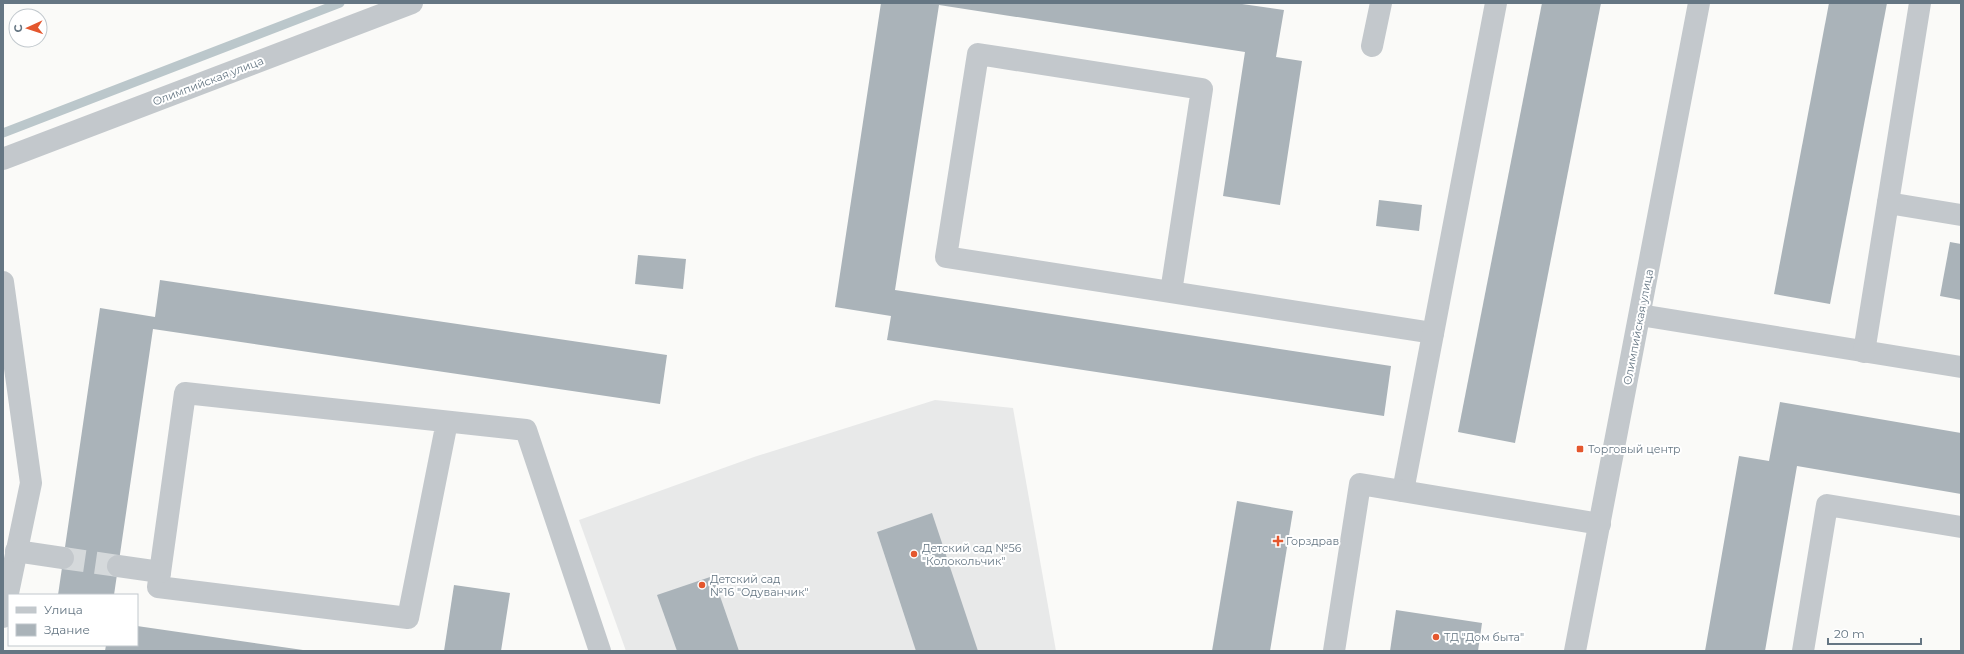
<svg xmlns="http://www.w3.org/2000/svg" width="1964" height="654" font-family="Montserrat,sans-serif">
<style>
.built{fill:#e8e9e9}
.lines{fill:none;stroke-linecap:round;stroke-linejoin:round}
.stream{stroke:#bbc7cb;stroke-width:9}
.building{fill:#aab3b9}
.minor-tunnel{stroke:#d5d9db;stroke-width:22;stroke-dasharray:22 11;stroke-linecap:butt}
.minor{stroke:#c3c8cc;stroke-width:22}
.poi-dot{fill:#e4572e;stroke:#fff;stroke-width:1.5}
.labels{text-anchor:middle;stroke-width:4;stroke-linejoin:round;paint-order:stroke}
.street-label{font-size:11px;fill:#657683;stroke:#fff}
.poi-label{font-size:11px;fill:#657683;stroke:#fff;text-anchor:start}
</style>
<rect width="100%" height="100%" fill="#fafaf8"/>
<polygon class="built" points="935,400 1013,408 1056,651 626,651 579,520 754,457"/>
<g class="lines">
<polyline class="stream" points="3,133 340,3"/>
</g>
<g class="building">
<polygon points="881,3 1235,3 1284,10 1276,57 1302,61 1280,205 1223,196 1245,52 939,5 895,290 1391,366 1384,416 887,340 891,316 835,307"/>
<polygon points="1542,3 1601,3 1515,443 1458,432"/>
<polygon points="1829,3 1887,3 1830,304 1774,294"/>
<polygon points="1379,200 1422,205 1419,231 1376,226"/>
<polygon points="1950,242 1961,244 1961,300 1940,296"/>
<polygon points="638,255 686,259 683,289 635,284"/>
<polygon points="160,280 667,355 660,404 153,329 114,595 58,595 100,308 155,317"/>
<polygon points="1780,402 1961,433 1961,494 1797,466 1765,651 1705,651 1739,456 1769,461"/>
<polygon points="1237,501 1293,511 1270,651 1212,651"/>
<polygon points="932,513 978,651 916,651 877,532"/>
<polygon points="713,576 739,651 677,651 657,595"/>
<polygon points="454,585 510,593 501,651 444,651"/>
<polygon points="1396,610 1482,623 1478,651 1390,651"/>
<polygon points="137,626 303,650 303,651 105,651 106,645 137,645"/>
</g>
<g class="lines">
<polyline class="minor-tunnel" points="63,558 118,566"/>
<g class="minor">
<polyline points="1372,46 1381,3"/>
<polyline points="3,159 412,3"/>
<polyline points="1888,203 1961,215"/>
<polyline points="3,282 31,483 3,617"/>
<polyline points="1171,292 1202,89 978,54 946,257 1433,333"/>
<polyline points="1640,315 1961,367"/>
<polyline points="1864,352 1920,3"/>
<polyline points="447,422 408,618 158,587 185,393 526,430 600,651"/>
<polyline points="1403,491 1496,3"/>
<polyline points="16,551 63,558"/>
<polyline points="118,566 160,572"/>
<polyline points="1334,651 1360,484 1600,524"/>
<polyline points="1575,651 1699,3"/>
<polyline points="1803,651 1827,505 1961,527"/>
</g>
</g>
<g class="poi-dot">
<rect x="1576" y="445" width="8" height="8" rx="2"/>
<path d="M1276 535h4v4h4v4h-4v4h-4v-4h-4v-4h4z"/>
<circle cx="914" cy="554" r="4"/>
<circle cx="702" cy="585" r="4"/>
<circle cx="1436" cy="637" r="4"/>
</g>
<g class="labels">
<g class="street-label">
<text transform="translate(208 81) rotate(-21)" y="4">Олимпийская улица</text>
<text transform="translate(1638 327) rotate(-79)" y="4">Олимпийская улица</text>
</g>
<g class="poi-label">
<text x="1588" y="453">Торговый центр</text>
<text x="1286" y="545">Горздрав</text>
<text x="922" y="552">Детский сад №56<tspan x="922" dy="13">"Колокольчик"</tspan></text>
<text x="710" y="583">Детский сад<tspan x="710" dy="13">№16 "Одуванчик"</tspan></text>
<text x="1444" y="641">ТД "Дом быта"</text>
</g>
</g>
<rect width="1964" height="654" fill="none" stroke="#657683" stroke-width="8"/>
<rect x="8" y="594" width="130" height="52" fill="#ffffff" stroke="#c1c8cd"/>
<rect x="16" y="607" width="20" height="6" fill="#c3c8cc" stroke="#c1c8cd"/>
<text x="44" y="614" font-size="12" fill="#657683">Улица</text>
<rect x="16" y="624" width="20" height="12" fill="#aab3b9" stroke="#c1c8cd"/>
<text x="44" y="634" font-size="12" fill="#657683">Здание</text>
<g transform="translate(28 28) rotate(267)"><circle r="19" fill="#ffffff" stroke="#c1c8cd"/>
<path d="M0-3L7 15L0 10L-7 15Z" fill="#e4572e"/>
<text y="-6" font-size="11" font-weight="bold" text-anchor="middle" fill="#657683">С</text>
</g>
<path d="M1828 638v6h93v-6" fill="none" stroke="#657683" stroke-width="2"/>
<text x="1834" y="638" font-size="12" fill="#657683" stroke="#ffffff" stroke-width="3" paint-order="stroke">20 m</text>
</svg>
